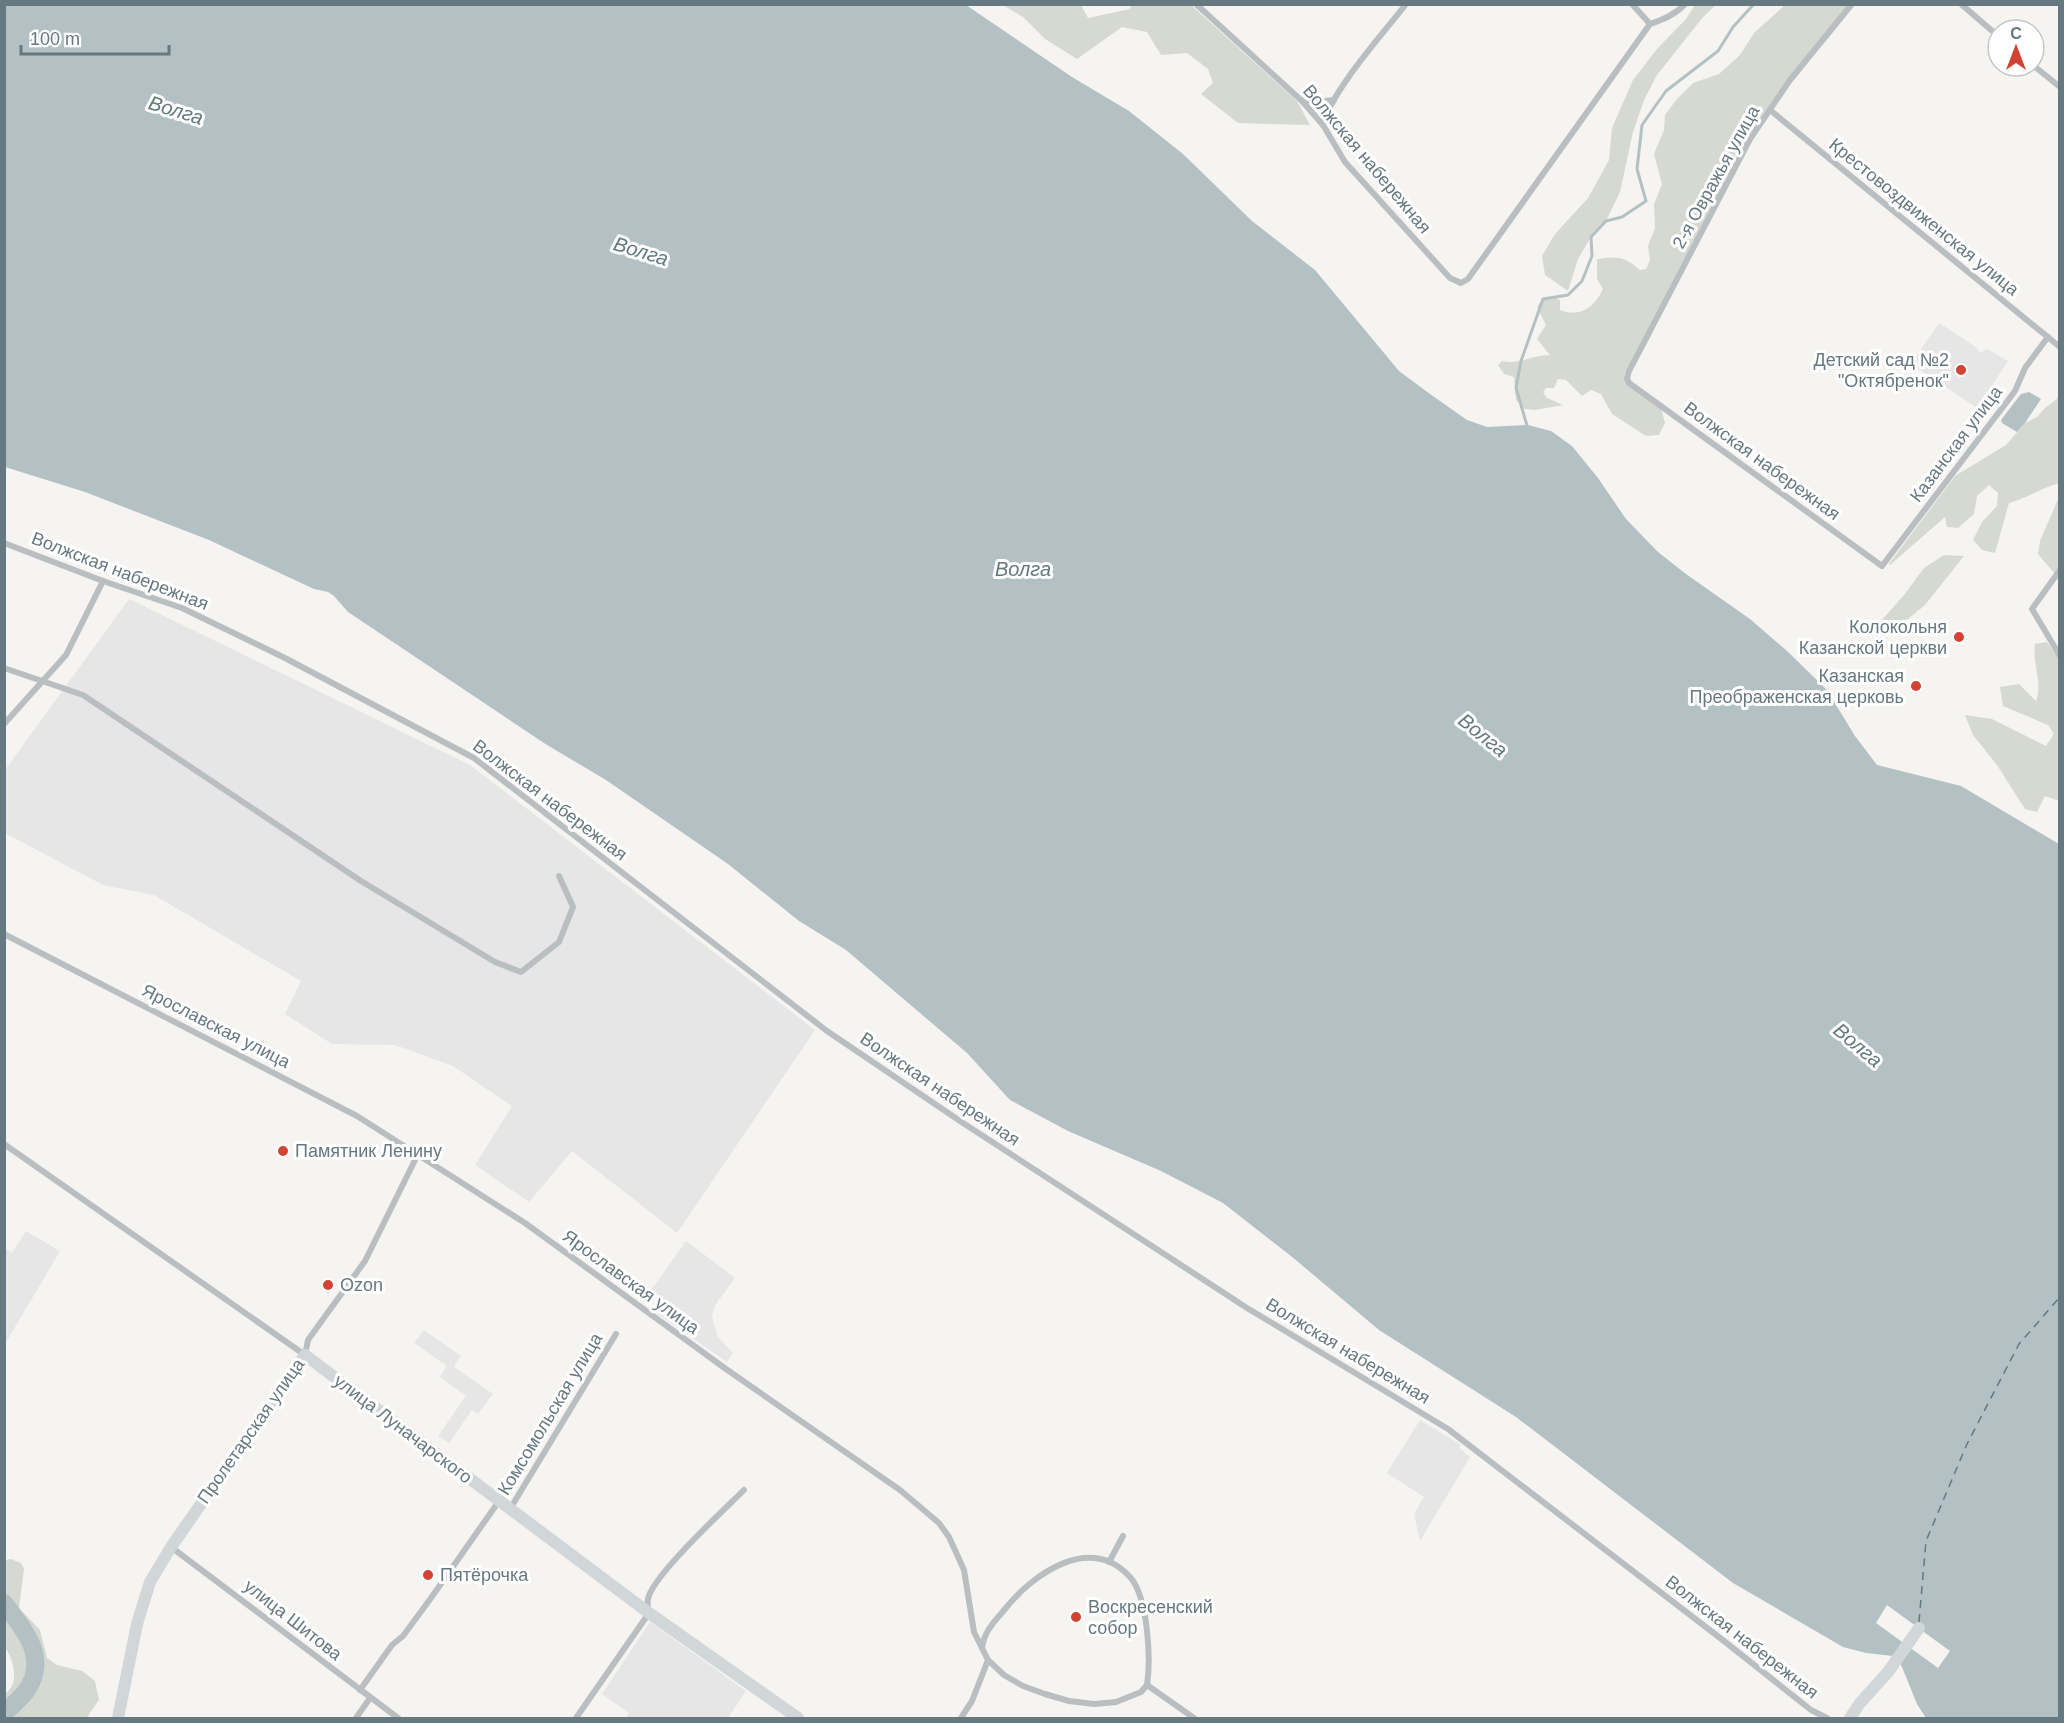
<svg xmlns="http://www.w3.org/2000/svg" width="2064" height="1723" font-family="Helvetica,sans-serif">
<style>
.built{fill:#e5e6e5}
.green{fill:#d5d9d1}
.water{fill:#b4c1c4}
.pier{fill:#f5f4f1}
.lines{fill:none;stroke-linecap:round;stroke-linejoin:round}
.stream{stroke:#b4c1c4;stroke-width:3}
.river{stroke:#b4c1c4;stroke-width:18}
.ferry{stroke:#62797d;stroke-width:1.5;stroke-dasharray:8 6;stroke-linecap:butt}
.street{stroke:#b9bfc1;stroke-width:6}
.secondary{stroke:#d1d6d9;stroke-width:12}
.poi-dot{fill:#d34333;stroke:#fff;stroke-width:2}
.labels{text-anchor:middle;stroke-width:6;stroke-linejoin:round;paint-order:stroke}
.street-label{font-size:18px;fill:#667880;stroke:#fff}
.poi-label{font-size:18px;fill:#667880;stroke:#fff;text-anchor:start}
.water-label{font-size:20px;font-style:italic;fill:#62797d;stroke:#fff}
</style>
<rect width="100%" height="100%" fill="#f5f4f1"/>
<g class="built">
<polygon points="1939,323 1976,347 1980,353 1987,349 2008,361 1977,408 1911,364"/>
<polygon points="129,599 470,765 815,1030 677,1233 572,1151 529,1202 475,1165 512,1106 453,1066 395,1045 332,1044 285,1014 301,981 154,895 103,885 5,833 5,770"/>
<polygon points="26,1231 60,1251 5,1344 5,1248 12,1253"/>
<polygon points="686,1241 735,1278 715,1305 712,1317 718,1337 733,1353 727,1362 652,1310 659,1299 650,1292"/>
<polygon points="424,1330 461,1356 454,1367 493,1394 478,1414 472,1410 449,1443 438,1436 466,1396 440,1377 447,1366 414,1343"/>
<polygon points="1420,1420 1461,1445 1459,1448 1470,1457 1420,1541 1414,1514 1424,1497 1387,1473"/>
<polygon points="650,1622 746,1691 728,1718 626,1718 629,1713 602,1694"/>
</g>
<g class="green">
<polygon points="1003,5 1081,5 1088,18 1130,9 1131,5 1191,5 1297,101 1310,125 1238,123 1201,94 1213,83 1208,69 1187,53 1161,55 1147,32 1122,27 1077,59 1045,39 1023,17"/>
<polygon points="1695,5 1716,5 1703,17 1657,75 1644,100 1633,132 1620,192 1606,221 1591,237 1578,259 1568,291 1545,275 1542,256 1555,234 1588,198 1609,160 1612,128 1633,80 1657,49 1686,19"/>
<path d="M1785,5h64l-61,73 -40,59 -122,233 -2,7 37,31 4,15 -6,12 -13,1 -34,-22 -11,-20 -10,-4 -9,6 -16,-16 -8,-1 -4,9h-8l-3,4 4,6 16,7 -28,5 -10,-1 -9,-9 -2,-23 -10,-3 -6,-9 4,-4c18,4 29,-6 48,-6l-13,-16 9,-14 -9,-18 6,-8 9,-3 8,4v10c20,8 35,-3 43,-21l-6,-10v-20c21,-3 27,-3 43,11l6,-1 4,-9 -2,-14 7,-18 -1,-24 8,-20 -8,-30 10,-24 1,-15 11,-15 17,-17 26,-9 21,-19 14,-22z"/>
<path d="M2059,393v90c-17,5 -32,15 -50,20l-14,50 -13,-3 -9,-10 9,-18 15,-16 1,-13 -9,-8 -12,11 -3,18 -16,14 -11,-1 -2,-10 -55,48 -1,-1 66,-88 51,-31 19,-22 12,-6 8,-9 12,-9z"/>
<polygon points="2059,497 2059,567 2055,574 2038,554 2040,541"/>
<polygon points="1944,555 1964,556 1925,605 1908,619 1879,627 1881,621 1904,595 1924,568"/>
<path d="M2047,642l12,17v142l-14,-5 -8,16 -12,-3 -28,-44 -24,-30 -8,-20 27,4 54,27 8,-12 -6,-9 -45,-19 -3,-19 19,-3 17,17c7,-19 -4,-37 -1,-57z"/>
<path d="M11,1559l10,4 3,6 -5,39 21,22 7,28 10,7 25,6 13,10 4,19 -10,14 -1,4h-83v-24c16,-11 8,-35 -1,-49l1,-85z"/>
</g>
<g class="water">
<polygon points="4,5 966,5 1072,77 1129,111 1183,154 1252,221 1315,270 1399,371 1430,394 1467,420 1487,427 1528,425 1551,431 1572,446 1598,478 1626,519 1658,552 1686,574 1750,619 1787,651 1827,690 1855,736 1877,765 1961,786 2059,844 2059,1718 1926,1718 1917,1704 1900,1662 1893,1656 1866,1653 1843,1647 1733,1583 1516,1417 1379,1330 1291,1256 1223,1203 1161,1171 1068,1131 1010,1100 967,1053 846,950 799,921 728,864 606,780 547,745 348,612 334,596 328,592 314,589 209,540 85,492 5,467"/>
<polygon points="2029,392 2041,399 2025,423 2017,432 2002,423 2001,420 2021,394"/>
</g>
<polygon class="pier" points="1887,1605 1950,1651 1938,1668 1876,1623"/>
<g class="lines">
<polyline class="stream" points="1528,429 1516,388 1521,361 1543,299 1568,295 1582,281 1592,256 1591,237 1606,221 1622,217 1646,201 1637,169 1642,125 1666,91 1718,51 1733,27 1754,4"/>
<path class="river" d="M4,1603c20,27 45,54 23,87 -6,8 -15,16 -23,23"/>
<polyline class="ferry" points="1919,1622 1926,1541 1967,1444 2019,1344 2060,1297"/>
<g class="street">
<path d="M1196,4l106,97 21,24 22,37 105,116 11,5 7,-4 182,-255c14,-5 25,-9 35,-20"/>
<polyline points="1632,4 1650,24"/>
<polyline points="1852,4 1790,80 1750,139 1629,371 1627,378 1629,383 1882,566 2015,391 2025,368 2048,337"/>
<polyline points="1961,4 1998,36"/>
<polyline points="2034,66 2060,87"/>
<polyline points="1302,101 1318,102 1334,100"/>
<polyline points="1770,110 2060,347"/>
<path d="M1323,125c8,-34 60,-91 83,-121"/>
<polyline points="4,543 103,581 182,608 285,658 474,758 827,1031 960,1121 1247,1308 1448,1429 1724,1641 1811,1710 1827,1718"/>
<polyline points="2060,570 2032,609 2060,656"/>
<polyline points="4,668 83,695 361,881 495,962 521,972 559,942 573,907 559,876"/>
<polyline points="4,724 66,655 103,581"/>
<polyline points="4,934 357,1116 525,1223 726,1369 900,1490 939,1523 949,1537 964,1570 974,1632 988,1660 1004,1675 1023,1686 1045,1694 1069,1701 1094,1704 1116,1702 1141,1692 1147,1685 1194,1718"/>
<polyline points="4,1144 305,1355 308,1340 365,1261 417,1156"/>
<polyline points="510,1509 616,1334"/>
<polyline points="171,1547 398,1718"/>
<polyline points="1109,1562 1123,1536"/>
<path d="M982,1648c2,-17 13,-27 23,-39 28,-35 85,-76 125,-32 18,20 21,82 17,108"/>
<polyline points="360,1690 392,1645 403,1636 431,1598 499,1501"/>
<polyline points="356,1718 370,1698"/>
<path d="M576,1718l73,-105c-1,-4 -2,-10 -1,-14 4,-23 77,-90 96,-109"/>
<polyline points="961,1718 972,1701 988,1660"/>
</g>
<g class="secondary">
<polyline points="118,1718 137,1624 150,1582 171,1547 305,1355 649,1613 798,1718"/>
<polyline points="1850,1718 1860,1703 1888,1672 1919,1628"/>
</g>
</g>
<g class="poi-dot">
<circle cx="1961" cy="370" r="6"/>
<circle cx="1959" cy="637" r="6"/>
<circle cx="1916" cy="686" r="6"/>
<circle cx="283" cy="1151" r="6"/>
<circle cx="328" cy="1285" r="6"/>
<circle cx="428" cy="1575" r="6"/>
<circle cx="1076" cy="1617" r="6"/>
</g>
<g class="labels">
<g class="street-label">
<text transform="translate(1367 159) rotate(50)" y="6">Волжская набережная</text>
<text transform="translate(1716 177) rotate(-61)" y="6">2-я Овражья улица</text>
<text transform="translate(1924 217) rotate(39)" y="6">Крестовоздвиженская улица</text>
<text transform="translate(1956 444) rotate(-53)" y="6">Казанская улица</text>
<text transform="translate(1762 461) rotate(36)" y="6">Волжская набережная</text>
<text transform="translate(120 571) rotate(21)" y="6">Волжская набережная</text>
<text transform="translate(550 800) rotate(37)" y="6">Волжская набережная</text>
<text transform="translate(216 1026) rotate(27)" y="6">Ярославская улица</text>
<text transform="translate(940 1089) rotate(34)" y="6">Волжская набережная</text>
<text transform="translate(631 1282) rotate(36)" y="6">Ярославская улица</text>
<text transform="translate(1348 1351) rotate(31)" y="6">Волжская набережная</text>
<text transform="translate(550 1414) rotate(-59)" y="6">Комсомольская улица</text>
<text transform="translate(403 1429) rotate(37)" y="6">улица Луначарского</text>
<text transform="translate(251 1431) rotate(-55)" y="6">Пролетарская улица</text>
<text transform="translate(293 1620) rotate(38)" y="6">улица Шитова</text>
<text transform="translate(1742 1637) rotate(38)" y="6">Волжская набережная</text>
</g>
<g class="poi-label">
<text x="1949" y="366" text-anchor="end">Детский сад №2<tspan x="1949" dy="21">"Октябренок"</tspan></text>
<text x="1947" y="633" text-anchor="end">Колокольня<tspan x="1947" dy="21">Казанской церкви</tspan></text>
<text x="1904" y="682" text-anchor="end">Казанская<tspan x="1904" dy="21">Преображенская церковь</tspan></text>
<text x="295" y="1157">Памятник Ленину</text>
<text x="340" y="1291">Ozon</text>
<text x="440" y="1581">Пятёрочка</text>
<text x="1088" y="1613">Воскресенский<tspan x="1088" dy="21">собор</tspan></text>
</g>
<g class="water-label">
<text transform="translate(176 110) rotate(17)" y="7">Волга</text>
<text transform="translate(641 251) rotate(17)" y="7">Волга</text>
<text x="1023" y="576">Волга</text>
<text transform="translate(1483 735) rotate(39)" y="7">Волга</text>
<text transform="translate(1858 1045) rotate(40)" y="7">Волга</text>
</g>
</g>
<rect width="2064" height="1723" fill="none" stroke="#667880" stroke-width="12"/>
<g transform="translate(2016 48)"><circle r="28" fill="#ffffff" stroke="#c2c9cc" stroke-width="1.5"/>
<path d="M0-4.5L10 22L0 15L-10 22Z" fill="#d34333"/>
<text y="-9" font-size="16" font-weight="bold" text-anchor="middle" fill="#667880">С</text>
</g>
<path d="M21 45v9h148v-9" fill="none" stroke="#667880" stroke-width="3"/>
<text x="30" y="45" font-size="18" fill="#667880" stroke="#ffffff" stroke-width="4.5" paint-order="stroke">100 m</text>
</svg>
